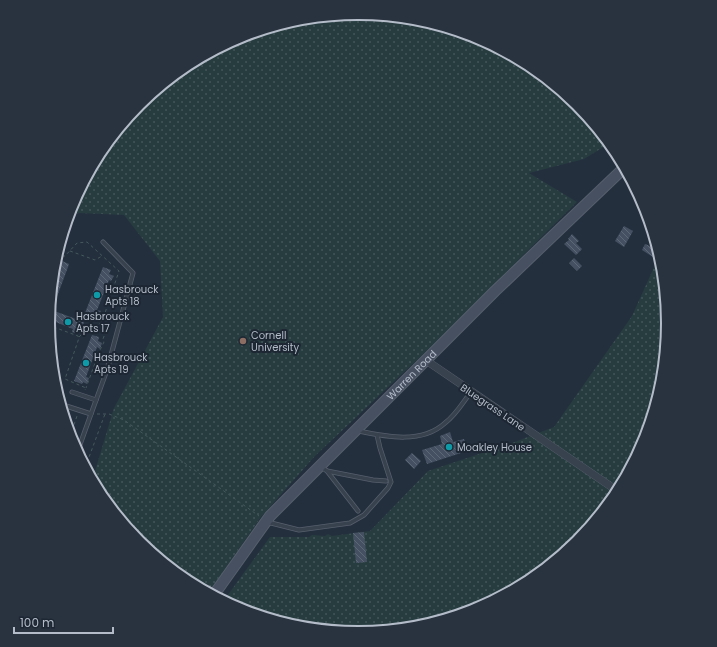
<svg xmlns="http://www.w3.org/2000/svg" width="717" height="647" font-family="Poppins,sans-serif">
<style>
.grass{fill:url(#grass-dots)}
.building{fill:url(#building-back-hatch)}
.lines{fill:none;stroke-linecap:round;stroke-linejoin:round}
.lane-casing{stroke:#565f6c;stroke-width:5}
.street-casing{stroke:#565f6c;stroke-width:8}
.secondary-casing{stroke:#565f6c;stroke-width:12}
.path{stroke:#44595c;stroke-width:1;stroke-dasharray:3 3;stroke-linecap:butt}
.lane{stroke:#38414e;stroke-width:3.5}
.street{stroke:#38414e;stroke-width:7}
.secondary{stroke:#465061;stroke-width:10}
.culture-dot{fill:#0f9aa8;stroke:#1d2633;stroke-width:1.5}
.education-dot{fill:#8d6e63;stroke:#1d2633;stroke-width:1.5}
.labels{text-anchor:middle;stroke-width:4;stroke-linejoin:round;paint-order:stroke}
.poi-label{font-size:10px;fill:#b4bcc9;stroke:#1d2633;text-anchor:start}
.street-label{font-size:10px;fill:#b4bcc9;stroke:#1d2633}
.rim{fill:none;stroke:#b4bcc9;stroke-width:2}
</style>
<defs>
<pattern id="grass-dots" width="8" height="8" patternUnits="userSpaceOnUse"><rect width="8" height="8" fill="#263c3f"/><path d="M2 2h.1M6 6h.1" fill="none" stroke="#435659" stroke-width="1.8" stroke-linecap="round"/></pattern>
<pattern id="building-back-hatch" width="6" height="6" patternUnits="userSpaceOnUse"><rect width="6" height="6" fill="#455162"/><path d="M-1 5l2 2M0 0l6 6M5-1l2 2" fill="none" stroke="#5d6877"/></pattern>
</defs>
<rect width="100%" height="100%" fill="#242f3e"/>
<g class="grass">
<polygon points="359,13 419,19 478,37 531,65 578,104 610,143 584,159 529,173 577,202 419,358 315,456 261,517 208,593 186,582 139,543 100,496 92,481 114,408 163,317 160,261 124,215 79,213 69,215 72,204 100,151 139,104 186,65 240,37 298,19"/>
<polygon points="660,254 663,263 669,324 663,384 645,443 617,496 578,543 531,582 477,610 419,628 358,634 298,628 254,615 227,596 270,537 309,537 312,535 325,536 328,534 332,536 370,531 428,471 512,443 554,427 632,316"/>
</g>
<g class="building">
<polygon points="624,226 633,231 624,247 615,241"/>
<polygon points="572,234 579,241 576,243 582,249 576,255 564,244 569,240 568,239"/>
<polygon points="645,244 650,246 651,244 658,248 653,257 642,250"/>
<polygon points="574,258 582,266 577,271 569,263"/>
<polygon points="62,261 69,264 68,267 55,302 50,300 52,280 56,270 53,268 55,264 59,265"/>
<polygon points="103,267 111,270 109,274 114,276 111,281 109,280 97,310 101,311 98,316 94,315 93,316 85,313"/>
<polygon points="49,309 84,322 81,330 79,330 78,334 72,332 73,329 53,321 51,324 48,323"/>
<polygon points="92,335 99,337 98,341 102,343 100,349 97,347 86,377 89,378 87,384 83,382 82,384 74,381"/>
<polygon points="450,432 453,442 464,439 467,451 427,464 422,450 442,444 440,436"/>
<polygon points="412,453 421,461 414,469 405,460"/>
<polygon points="364,532 367,562 356,563 353,533"/>
</g>
<g class="lines">
<defs>
<g id="lane">
<polyline points="72,392 96,400"/>
<polyline points="60,404 91,414 77,453"/>
<polyline points="91,414 107,370 133,273 103,242"/>
<path d="M359,431c28,6 63,13 86,-8 11,-8 18,-21 26,-31"/>
<polyline points="321,467 327,471 373,480 386,481"/>
<polyline points="327,471 358,511"/>
<polyline points="267,522 299,530 350,523 364,515 388,488 391,482 380,448 377,435"/>
</g>
<polyline id="street" points="427,361 619,492"/>
<g id="secondary">
<path id="s1" d="M213,596l57,-80 225,-225 130,-124"/>
</g>
</defs>
<use href="#lane" class="lane-casing"/>
<use href="#street" class="street-casing"/>
<use href="#secondary" class="secondary-casing"/>
<g class="path">
<polyline points="70,251 95,260 102,256"/>
<polyline points="56,256 65,256 77,243 87,242 119,271 102,322 107,328 103,339 104,342 99,352 86,388"/>
<polyline points="48,325 78,336 79,338 65,379 86,388 85,390"/>
<polyline points="79,337 84,332 101,323"/>
<polyline points="97,414 109,414 124,420 259,516"/>
<polyline points="70,436 77,416"/>
<polyline points="85,468 105,414"/>
</g>
<use href="#lane" class="lane"/>
<use href="#street" class="street"/>
<use href="#secondary" class="secondary"/>
</g>
<g class="culture-dot">
<circle cx="97" cy="295" r="4"/>
<circle cx="68" cy="322" r="4"/>
<circle cx="86" cy="363" r="4"/>
<circle cx="449" cy="447" r="4"/>
</g>
<circle class="education-dot" cx="243" cy="341" r="4"/>
<g class="labels">
<g class="poi-label">
<text x="105" y="293">Hasbrouck<tspan x="105" dy="12">Apts 18</tspan></text>
<text x="76" y="320">Hasbrouck<tspan x="76" dy="12">Apts 17</tspan></text>
<text x="251" y="339">Cornell<tspan x="251" dy="12">University</tspan></text>
<text x="94" y="361">Hasbrouck<tspan x="94" dy="12">Apts 19</tspan></text>
<text x="457" y="451">Moakley House</text>
</g>
<g class="street-label">
<text dy="4" stroke="none"><textPath href="#s1" startOffset="298">Warren Road</textPath></text>
<text transform="translate(493 407) rotate(34)" y="4">Bluegrass Lane</text>
</g>
</g>
<path d="M0 0H717V647H0ZM55 323a303 303 0 1 1 606 0a303 303 0 1 1-606 0Z" fill="#29323f" fill-rule="evenodd"/>
<path class="rim" d="M55 323a303 303 0 1 1 606 0a303 303 0 1 1-606 0Z"/>
<path d="M14 627v6h99v-6" fill="none" stroke="#b4bcc9" stroke-width="2"/>
<text x="20" y="627" font-size="12" fill="#b4bcc9" stroke="#1d2633" stroke-width="3" paint-order="stroke">100 m</text>
</svg>
